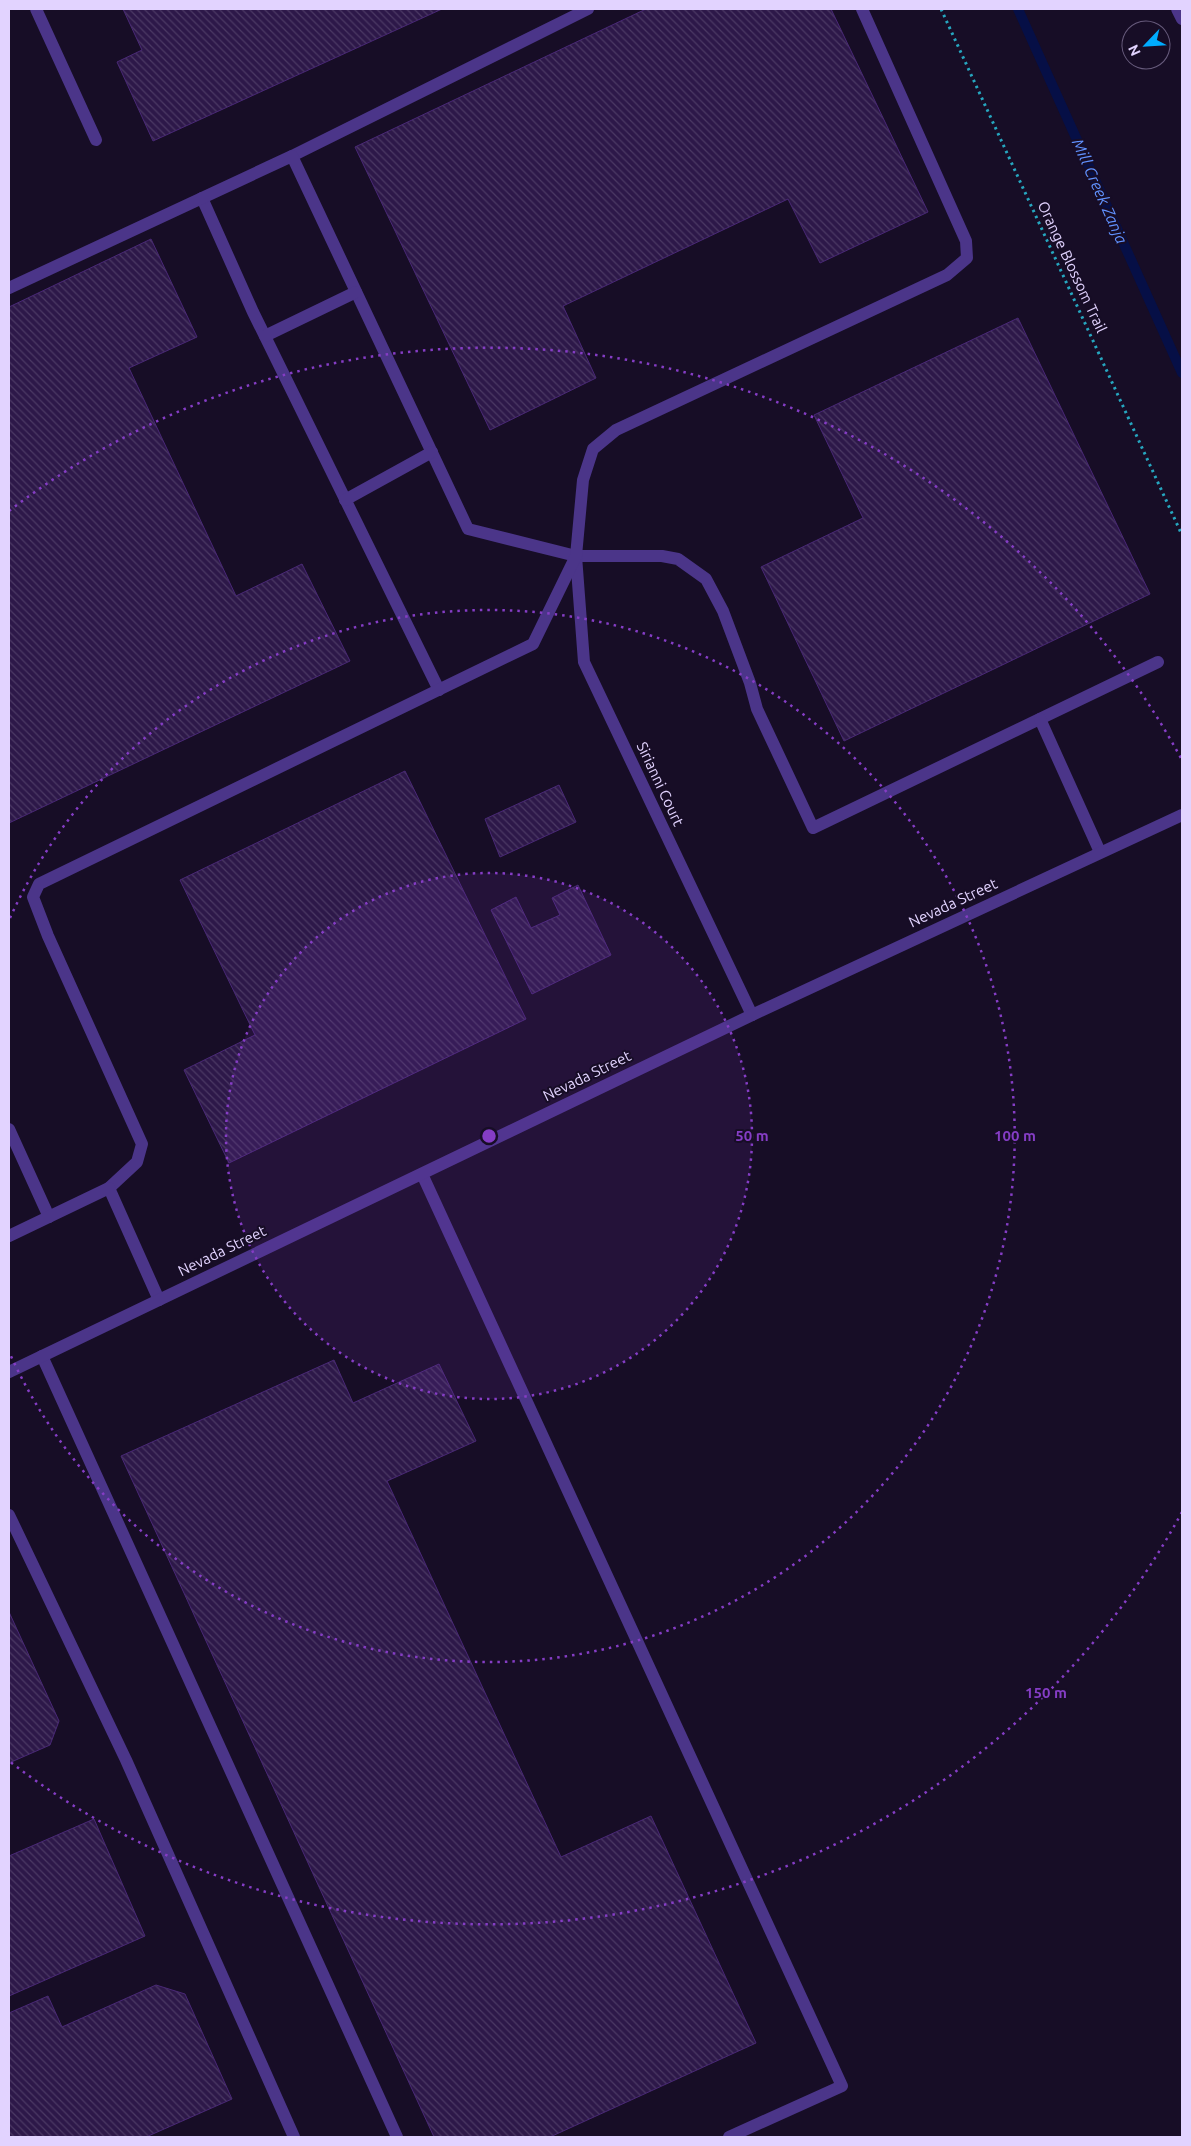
<svg xmlns="http://www.w3.org/2000/svg" width="1191" height="2146" font-family="Ubuntu,sans-serif">
<style>
.lines{fill:none;stroke-linecap:round;stroke-linejoin:round}
.stream{stroke:#060f46;stroke-width:10}
.building{fill:url(#building-back-hatch);stroke:#492876}
.path{stroke:#26a6bf;stroke-width:3;stroke-dasharray:2.5 4;stroke-linecap:butt}
.minor{stroke:#4b3589;stroke-width:12}
.ring{fill:none;stroke:#853dc5;stroke-width:2.5;stroke-dasharray:2.5 5}
.labels{text-anchor:middle;stroke-width:4;stroke-linejoin:round;paint-order:stroke}
.street-label{font-size:15px;fill:#e2d3ff;stroke:#170d26}
.water-label{font-size:16px;font-style:italic;fill:#6192ff;stroke:#170d26}
.centre{fill:#853dc5;stroke:#170d26;stroke-width:2.5}
.ring-label{font-size:15px;text-anchor:middle;font-weight:bold;fill:#853dc5;stroke:#170d26;stroke-width:4;stroke-linejoin:round;paint-order:stroke}
</style>
<defs>
<pattern id="building-back-hatch" width="6" height="6" patternUnits="userSpaceOnUse" patternTransform="scale(1.25)"><rect width="6" height="6" fill="#2d1849"/><path d="M-1 5l2 2M0 0l6 6M5-1l2 2" fill="none" stroke="#4b3964"/></pattern>
</defs>
<rect width="100%" height="100%" fill="#170d26"/>
<g class="lines">
<polyline class="stream" points="1018,9 1182,373"/>
</g>
<g class="building">
<polygon points="123,9 442,9 153,141 117,62 142,50"/>
<polygon points="646,9 831,9 928,212 820,263 788,199 563,306 596,378 490,430 355,147"/>
<polygon points="151,239 197,337 129,368 236,596 302,564 350,661 9,823 9,307"/>
<polygon points="1018,318 1150,594 844,741 761,567 863,518 814,415"/>
<polygon points="405,771 526,1019 229,1163 184,1070 255,1035 180,880"/>
<polygon points="559,785 576,822 500,857 485,819"/>
<polygon points="578,885 611,955 532,994 491,910 516,897 531,928 560,915 552,898"/>
<polygon points="334,1360 353,1403 439,1364 476,1441 387,1481 561,1857 651,1816 756,2043 550,2137 434,2137 121,1456"/>
<polygon points="9,1612 59,1721 50,1745 9,1763"/>
<polygon points="94,1819 145,1936 9,1996 9,1856"/>
<polygon points="156,1985 185,1994 232,2099 146,2137 9,2137 9,2013 48,1996 62,2027"/>
</g>
<g class="lines">
<polyline class="path" points="941,9 1182,535"/>
<g class="minor">
<polyline points="36,9 96,140"/>
<polyline points="1177,9 1182,19"/>
<polyline points="292,156 588,9"/>
<polyline points="202,198 253,312 439,690"/>
<polyline points="9,288 292,156 468,529 576,556 662,556 678,559 706,579 723,611 750,683 757,709 813,828 1158,662"/>
<polyline points="265,336 356,292"/>
<polyline points="345,500 432,452"/>
<polyline points="576,556 584,662 752,1015"/>
<polyline points="1040,719 1100,852"/>
<polyline points="9,1129 49,1217"/>
<polyline points="422,1174 842,2086 729,2137"/>
<polyline points="109,1188 137,1162 142,1144 48,936 33,897 39,884 533,644 576,556 583,480 593,449 616,430 947,275 967,258 966,241 862,9"/>
<polyline points="9,1236 109,1188 159,1300"/>
<polyline points="42,1356 397,2137"/>
<polyline points="9,1372 752,1015 1182,815"/>
<polyline points="9,1515 126,1760 294,2137"/>
</g>
</g>
<circle cx="489" cy="1136" r="263" fill="#853dc5" fill-opacity=".12"/>
<g class="ring">
<circle cx="489" cy="1136" r="263"/>
<path d="M10 918A526 526 0 1 1 10 1354"/>
<path d="M1182 1512A788 788 0 0 1 9 1761M9 511A788 788 0 0 1 1182 760"/>
</g>
<g class="labels">
<g class="street-label">
<text transform="translate(1072 267) rotate(65)" y="5">Orange Blossom Trail</text>
<text transform="translate(660 784) rotate(65)" y="5">Sirianni Court</text>
<text transform="translate(953 903) rotate(-25)" y="5">Nevada Street</text>
<text transform="translate(587 1076) rotate(-26)" y="5">Nevada Street</text>
<text transform="translate(222 1251) rotate(-26)" y="5">Nevada Street</text>
</g>
<g class="water-label">
<text transform="translate(1100 191) rotate(66)" y="6">Mill Creek Zanja</text>
</g>
</g>
<circle cx="489" cy="1136" r="8" class="centre"/>
<g class="ring-label">
<text x="752" y="1141">50 m</text>
<text x="1015" y="1141">100 m</text>
<text x="1046" y="1698">150 m</text>
</g>
<rect width="1191" height="2146" fill="none" stroke="#e2d3ff" stroke-width="20"/>
<g transform="translate(1146 45) rotate(245)"><circle r="24" fill="#170d26" stroke="#685c7d"/>
<path d="M0-4L9 19L0 12L-9 19Z" fill="#00acfe"/>
<text y="-8" font-size="14" font-weight="bold" text-anchor="middle" fill="#e2d3ff">N</text>
</g>
</svg>
